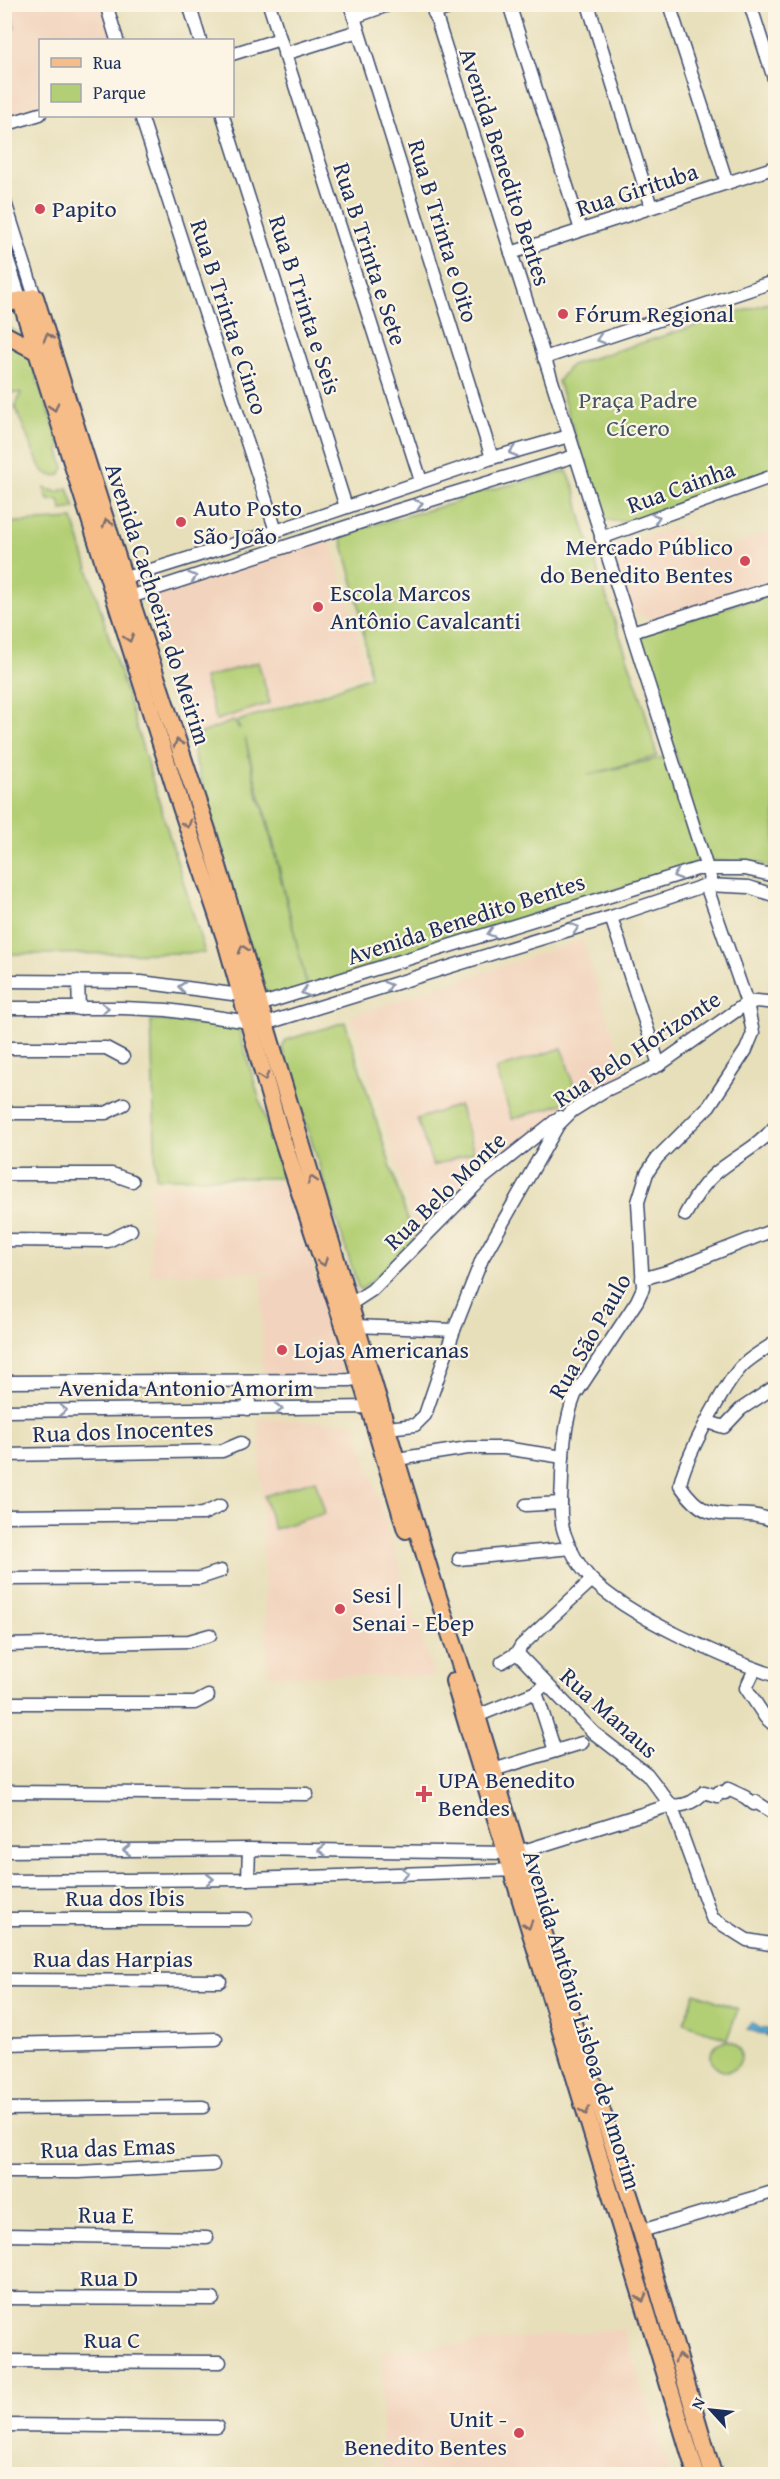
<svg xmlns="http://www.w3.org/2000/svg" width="780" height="2479" font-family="'Gentium Book Plus',serif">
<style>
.built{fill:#f2d4be}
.green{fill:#b3cf75;stroke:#677f6a;stroke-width:1.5;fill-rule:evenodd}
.water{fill:#57aad2;stroke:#396c98;stroke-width:1.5}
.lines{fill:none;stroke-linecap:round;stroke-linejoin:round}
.minor-casing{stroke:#3a496c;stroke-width:15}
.major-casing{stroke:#3a496c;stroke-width:20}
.minor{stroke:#fff;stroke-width:12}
.major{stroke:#f7bd88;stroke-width:16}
.oneway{stroke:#7e6f71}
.oneway2{stroke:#8d97ae}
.poi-dot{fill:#d1495b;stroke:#fcf5e5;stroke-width:2}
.labels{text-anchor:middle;stroke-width:4.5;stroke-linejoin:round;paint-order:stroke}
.street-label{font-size:24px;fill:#1b2f5e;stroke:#fcf5e5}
.poi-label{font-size:24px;fill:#1b2f5e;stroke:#fcf5e5;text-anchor:start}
.park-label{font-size:24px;fill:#415764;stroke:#fcf5e5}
</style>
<rect width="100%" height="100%" fill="#fcf5e5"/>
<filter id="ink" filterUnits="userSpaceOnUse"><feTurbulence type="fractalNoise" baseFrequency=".0167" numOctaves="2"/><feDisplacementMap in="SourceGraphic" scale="12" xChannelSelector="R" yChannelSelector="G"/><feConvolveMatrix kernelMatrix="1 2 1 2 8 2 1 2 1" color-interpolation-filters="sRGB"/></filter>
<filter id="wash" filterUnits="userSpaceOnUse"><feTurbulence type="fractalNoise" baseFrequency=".008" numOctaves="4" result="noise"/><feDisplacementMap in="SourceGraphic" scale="24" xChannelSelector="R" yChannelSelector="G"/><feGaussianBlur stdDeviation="1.35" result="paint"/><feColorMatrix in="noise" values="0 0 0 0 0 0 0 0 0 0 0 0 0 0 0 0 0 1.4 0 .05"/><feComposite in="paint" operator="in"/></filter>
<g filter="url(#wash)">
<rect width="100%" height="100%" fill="#e7dfba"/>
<g class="built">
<polygon points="5,5 102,5 114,40 40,40 40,107 5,118"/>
<polygon points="676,527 713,552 775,530 775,581 649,620 631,609 611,549"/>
<polygon points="330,539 368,672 301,698 191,735 148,599"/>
<polygon points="582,940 627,1076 571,1107 418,1234 351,1016"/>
<polygon points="293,1183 316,1281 319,1282 344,1376 262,1377 262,1275 286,1276 264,1272 151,1274 150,1185"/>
<polygon points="259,1419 355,1423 434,1677 268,1675"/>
<polygon points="623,2328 670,2473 382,2474 382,2352"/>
</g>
<g class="green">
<polygon points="5,4 8,5 15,27 5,30"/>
<path d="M775,301v172l-140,46c-14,3 -24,5 -36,-5l-41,-133 13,-16z"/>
<path d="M4,324l16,10 5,10 36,103 -2,4 5,17 -4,7c-10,2 -16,-1 -21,-10l-24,-58 6,-14h-16z"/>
<path d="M567,471l8,18 5,25 26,82 36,104 15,56 -69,19 77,-18 35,107 -231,70 -161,55 -9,-36 9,39 -44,10 -75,-264 44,-17 7,8 -3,-7 7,-3 83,-26 43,-17 -11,-71 -18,-68 24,-10 89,-24 18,-9zM245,737l13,53 10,30 31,133 -36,-146 -6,-14z"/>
<polygon points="44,488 57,492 68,488 75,508 62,510 59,500 48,500"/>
<polygon points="73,519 205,953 5,954 5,523"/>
<polygon points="775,592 775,869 758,863 712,861 707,856 639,634"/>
<polygon points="258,662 270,703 216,720 204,678"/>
<polygon points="151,1020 238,1027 283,1178 156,1178"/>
<polygon points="345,1022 415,1243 361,1290 358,1287 282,1048 286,1040"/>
<polygon points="562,1048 578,1099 512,1119 496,1069"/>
<polygon points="459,1105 474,1152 433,1166 417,1119"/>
<polygon points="315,1480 325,1513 274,1529 264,1496"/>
<polygon points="695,1993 738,2009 727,2039 684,2023"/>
<circle cx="726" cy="2056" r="15"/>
</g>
<polygon class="water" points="751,2022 761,2029 770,2029 768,2036 747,2029"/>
</g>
<g filter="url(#ink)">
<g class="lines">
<defs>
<g id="minor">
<polyline points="106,4 117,40"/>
<polyline points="189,4 200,40"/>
<polyline points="269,4 421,481"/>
<polyline points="350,4 492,458"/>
<polyline points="432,4 712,884"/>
<polyline points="509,4 581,230"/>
<polyline points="588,4 651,207"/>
<polyline points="669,4 727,183"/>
<polyline points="750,4 776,85"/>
<polyline points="434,13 461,4"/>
<polyline points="354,17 391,4"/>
<polyline points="232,54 280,39"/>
<polyline points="284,54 358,31"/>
<polyline points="141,116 276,531"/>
<polyline points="223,116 346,507"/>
<polyline points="4,125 40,114"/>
<polyline points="4,199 35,297"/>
<polyline points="4,248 21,301"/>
<polyline points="511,253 776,167"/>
<polyline points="544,358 776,281"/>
<polyline points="601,538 776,475"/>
<polyline points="116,581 276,531 492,458 569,436"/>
<polyline points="124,599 392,512 575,456"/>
<polyline points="632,632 776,587"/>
<path d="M706,885l41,118 6,30 -7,17 -37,56 -52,52 -10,15 -9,29 5,86 -6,13 -62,94c-10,25 -12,54 -13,81 0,18 -4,42 3,59 5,15 14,31 25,43 36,38 136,81 186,98"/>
<polyline points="611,917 659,1065"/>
<polyline points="4,981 141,982 240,995 259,1005 697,869 745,869 776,876"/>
<polyline points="78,981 79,1009"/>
<polyline points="4,1008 123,1008 167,1010 264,1024 611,917 706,885 749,887 776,896"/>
<polyline points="4,1048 106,1048 123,1057"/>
<polyline points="4,1113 106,1113 124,1104"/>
<polyline points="4,1174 112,1174 132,1181"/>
<path d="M685,1215c8,-15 18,-31 31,-42 20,-17 44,-27 60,-48"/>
<polyline points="4,1240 108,1241 131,1230"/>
<polyline points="642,1279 670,1271 776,1229"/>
<polyline points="349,1305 372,1290 482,1179 560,1117"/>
<polyline points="355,1326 454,1330"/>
<path d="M776,1342c-11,7 -25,15 -34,24 -18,19 -58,94 -62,119 33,49 53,17 96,37"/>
<polyline points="4,1382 349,1380 366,1377"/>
<polyline points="248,1409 251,1381"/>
<polyline points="4,1411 375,1407"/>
<polyline points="708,1422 724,1427 741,1409 776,1386"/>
<polyline points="387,1428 415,1425 425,1415 454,1330 482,1259 558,1125 572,1111 604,1091 659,1065 747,1003 757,1001 776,1003"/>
<polyline points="4,1455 222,1451 241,1443"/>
<polyline points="397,1459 468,1448 504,1448 563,1457"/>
<polyline points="526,1505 561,1503"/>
<polyline points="4,1516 203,1514 220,1506"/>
<polyline points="459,1559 571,1548"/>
<polyline points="4,1579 200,1578 221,1571"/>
<polyline points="4,1645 189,1641 210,1635"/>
<polyline points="517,1653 594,1733 647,1774 671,1805 712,1918 747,1940 776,1945"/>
<polyline points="502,1662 517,1653 521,1646 592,1580"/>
<polyline points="755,1669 746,1688 765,1717 776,1727"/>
<polyline points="536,1692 555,1751"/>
<polyline points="4,1703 195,1703 208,1696"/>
<polyline points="477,1716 536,1692 546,1684"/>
<polyline points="493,1770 582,1743"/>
<polyline points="4,1792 307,1794"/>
<path d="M4,1851l245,-2 257,4 24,-4 141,-44c14,2 24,-3 33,-13l13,4 2,-4 6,1 3,-4 17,8 9,7 2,-2 20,13"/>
<polyline points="248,1879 249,1849"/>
<polyline points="4,1881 248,1879 519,1870"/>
<polyline points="4,1919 246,1919"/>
<polyline points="4,1980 220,1981"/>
<polyline points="4,2044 216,2039"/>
<polyline points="4,2109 203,2107"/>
<polyline points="4,2172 79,2172 213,2165"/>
<polyline points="641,2231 776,2191"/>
<polyline points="4,2235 207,2238"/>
<polyline points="4,2298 213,2299"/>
<polyline points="4,2361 220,2362"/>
<polyline points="4,2425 217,2427"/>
</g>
<g id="major">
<polyline points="21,301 181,807 225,938 279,1129 353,1353 406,1530"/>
<polyline points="4,304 35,297 130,598 207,830 430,1572 477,1716 523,1870 641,2231 713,2474"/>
<polyline points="4,334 36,351"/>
<polyline points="454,1681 696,2474"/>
</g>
</defs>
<use href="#minor" class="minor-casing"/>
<use href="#major" class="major-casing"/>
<use href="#minor" class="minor"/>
<use href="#major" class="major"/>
</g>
<defs><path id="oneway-chevron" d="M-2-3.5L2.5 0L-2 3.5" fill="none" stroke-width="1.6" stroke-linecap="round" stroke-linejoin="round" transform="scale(1.5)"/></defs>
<g class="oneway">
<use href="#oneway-chevron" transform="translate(48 337) rotate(-107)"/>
<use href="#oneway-chevron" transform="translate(54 407) rotate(73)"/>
<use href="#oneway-chevron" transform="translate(107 523) rotate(-107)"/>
<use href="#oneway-chevron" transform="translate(129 638) rotate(73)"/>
<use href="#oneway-chevron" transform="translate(178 743) rotate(-108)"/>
<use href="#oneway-chevron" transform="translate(187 824) rotate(71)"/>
<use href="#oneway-chevron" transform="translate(243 949) rotate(-107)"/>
<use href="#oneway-chevron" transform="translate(264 1077) rotate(74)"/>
<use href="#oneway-chevron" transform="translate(312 1180) rotate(-107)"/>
<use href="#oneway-chevron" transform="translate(323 1262) rotate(71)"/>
<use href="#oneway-chevron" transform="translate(528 1925) rotate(73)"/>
<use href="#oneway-chevron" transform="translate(585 2111) rotate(73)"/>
<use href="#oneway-chevron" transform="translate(642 2298) rotate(73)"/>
<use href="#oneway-chevron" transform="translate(679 2358) rotate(-107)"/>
</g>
<g class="oneway2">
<use href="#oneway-chevron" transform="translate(600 339) rotate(162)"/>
<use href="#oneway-chevron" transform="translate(513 452) rotate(164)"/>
<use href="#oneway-chevron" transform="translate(419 504) rotate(-17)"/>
<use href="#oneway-chevron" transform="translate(656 518) rotate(-20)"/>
<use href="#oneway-chevron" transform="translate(193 577) rotate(-18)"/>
<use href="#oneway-chevron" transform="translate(677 875) rotate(163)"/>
<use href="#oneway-chevron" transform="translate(575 928) rotate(-17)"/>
<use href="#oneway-chevron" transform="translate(491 933) rotate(162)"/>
<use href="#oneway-chevron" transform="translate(388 986) rotate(-17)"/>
<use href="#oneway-chevron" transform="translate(182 987) rotate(-174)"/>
<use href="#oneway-chevron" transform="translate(305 992) rotate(163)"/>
<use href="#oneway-chevron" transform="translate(105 1008) rotate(-2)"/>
<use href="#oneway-chevron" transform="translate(279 1409) rotate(-1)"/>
<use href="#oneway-chevron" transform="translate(63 1410)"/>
<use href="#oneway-chevron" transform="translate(127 1850) rotate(180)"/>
<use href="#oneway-chevron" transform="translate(322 1850) rotate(-179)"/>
<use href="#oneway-chevron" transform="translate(405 1873) rotate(-2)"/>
<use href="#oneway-chevron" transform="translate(210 1879)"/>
</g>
</g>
<g class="poi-dot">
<circle cx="40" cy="209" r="6"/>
<circle cx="563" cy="314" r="6"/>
<circle cx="181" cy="522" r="6"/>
<circle cx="745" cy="561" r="6"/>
<circle cx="318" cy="607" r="6"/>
<circle cx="282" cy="1350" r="6"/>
<circle cx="340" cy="1609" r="6"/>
<path d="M421 1785h6v6h6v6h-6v6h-6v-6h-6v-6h6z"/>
<circle cx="519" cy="2433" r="6"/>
</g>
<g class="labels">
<g class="street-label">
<text transform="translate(505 167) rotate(72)" y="8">Avenida Benedito Bentes</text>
<text transform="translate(637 190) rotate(-18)" y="8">Rua Girituba</text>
<text transform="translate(443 231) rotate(73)" y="8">Rua B Trinta e Oito</text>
<text transform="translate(370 254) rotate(72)" y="8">Rua B Trinta e Sete</text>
<text transform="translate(305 305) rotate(72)" y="8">Rua B Trinta e Seis</text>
<text transform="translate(229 317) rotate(72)" y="8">Rua B Trinta e Cinco</text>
<text transform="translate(681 487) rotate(-20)" y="8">Rua Cainha</text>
<text transform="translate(158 604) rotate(72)" y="8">Avenida Cachoeira do Meirim</text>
<text transform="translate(466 919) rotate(-18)" y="8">Avenida Benedito Bentes</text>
<text transform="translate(637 1049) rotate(-33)" y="8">Rua Belo Horizonte</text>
<text transform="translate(445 1191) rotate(-44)" y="8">Rua Belo Monte</text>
<text transform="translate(590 1336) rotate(-60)" y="8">Rua São Paulo</text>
<text x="186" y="1396">Avenida Antonio Amorim</text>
<text transform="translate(123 1431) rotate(-2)" y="8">Rua dos Inocentes</text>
<text transform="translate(609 1713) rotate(42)" y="8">Rua Manaus</text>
<text x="125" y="1906">Rua dos Ibis</text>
<text x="113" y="1967">Rua das Harpias</text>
<text transform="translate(582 2020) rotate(73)" y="8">Avenida Antônio Lisboa de Amorim</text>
<text transform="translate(108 2148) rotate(-2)" y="8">Rua das Emas</text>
<text transform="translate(106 2215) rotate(1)" y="8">Rua E</text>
<text x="109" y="2286">Rua D</text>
<text x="112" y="2348">Rua C</text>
</g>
<g class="poi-label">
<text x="52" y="217">Papito</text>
<text x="575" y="322">Fórum Regional</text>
<text x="193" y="516">Auto Posto<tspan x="193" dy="28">São João</tspan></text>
<text x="733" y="555" text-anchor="end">Mercado Público<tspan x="733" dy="28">do Benedito Bentes</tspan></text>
<text x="330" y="601">Escola Marcos<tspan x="330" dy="28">Antônio Cavalcanti</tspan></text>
<text x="294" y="1358">Lojas Americanas</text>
<text x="352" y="1603">Sesi |<tspan x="352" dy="28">Senai - Ebep</tspan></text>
<text x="438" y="1788">UPA Benedito<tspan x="438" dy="28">Bendes</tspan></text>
<text x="507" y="2427" text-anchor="end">Unit -<tspan x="507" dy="28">Benedito Bentes</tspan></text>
</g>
<g class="park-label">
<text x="638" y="408">Praça Padre<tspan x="638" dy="28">Cícero</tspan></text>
</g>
</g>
<rect width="780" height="2479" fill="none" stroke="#fcf5e5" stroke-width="24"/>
<rect x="39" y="39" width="195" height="78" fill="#fcf5e5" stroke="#a2a6af" stroke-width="1.5"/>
<rect x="51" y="58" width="30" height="9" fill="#f7bd88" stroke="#a2a6af" stroke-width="1.5"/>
<text x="93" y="69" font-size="18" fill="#1b2f5e">Rua</text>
<rect x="51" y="84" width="30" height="18" fill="#b3cf75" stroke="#a2a6af" stroke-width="1.5"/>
<text x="93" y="99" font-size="18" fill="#1b2f5e">Parque</text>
<g transform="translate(711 2410) rotate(297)" stroke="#fcf5e5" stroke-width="4.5" paint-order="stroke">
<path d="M0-4.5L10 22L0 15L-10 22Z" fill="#1b2f5e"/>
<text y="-9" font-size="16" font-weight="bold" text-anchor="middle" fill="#1b2f5e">N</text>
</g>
</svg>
